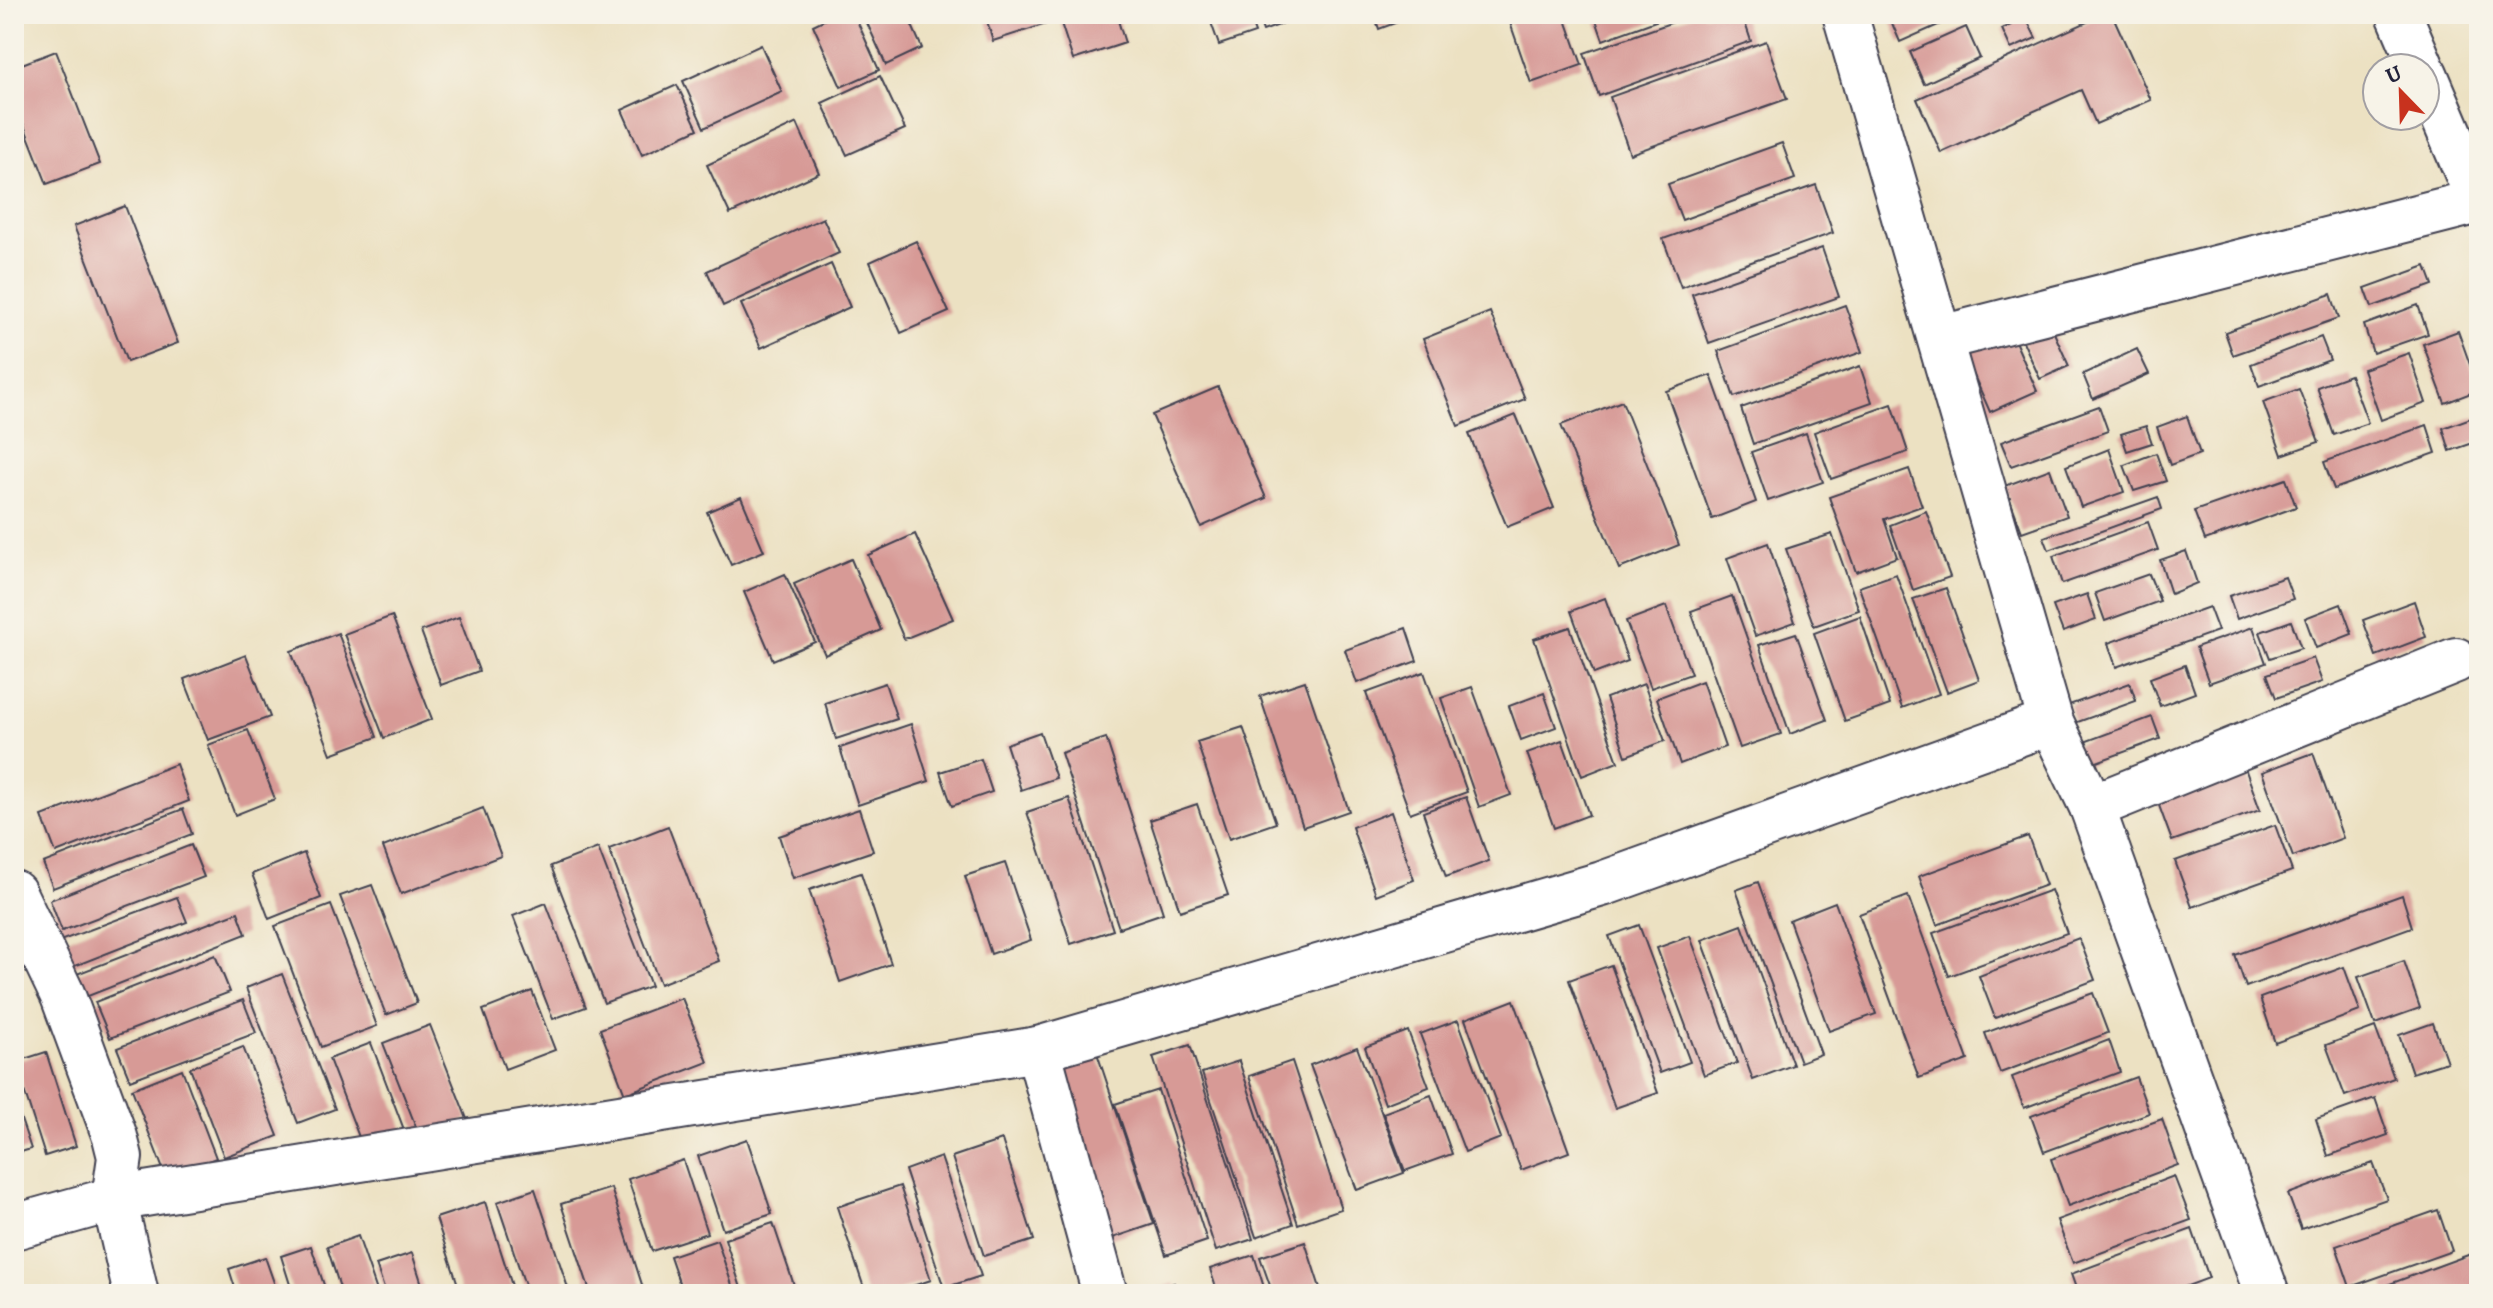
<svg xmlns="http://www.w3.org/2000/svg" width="2493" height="1308" font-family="Alegreya,serif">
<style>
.building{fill:#d79a96}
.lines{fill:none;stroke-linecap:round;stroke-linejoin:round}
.minor-casing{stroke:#403f4f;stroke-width:48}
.minor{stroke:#fff;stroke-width:44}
</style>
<rect width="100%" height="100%" fill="#f7f3e8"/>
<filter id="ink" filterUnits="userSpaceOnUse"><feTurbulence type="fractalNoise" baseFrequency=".0125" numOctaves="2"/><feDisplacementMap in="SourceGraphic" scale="16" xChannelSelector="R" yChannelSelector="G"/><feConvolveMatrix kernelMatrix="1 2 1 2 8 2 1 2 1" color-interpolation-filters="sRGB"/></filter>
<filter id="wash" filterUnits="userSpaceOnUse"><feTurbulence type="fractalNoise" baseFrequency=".006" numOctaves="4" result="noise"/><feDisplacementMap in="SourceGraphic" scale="32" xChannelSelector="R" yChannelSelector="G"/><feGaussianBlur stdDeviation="1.8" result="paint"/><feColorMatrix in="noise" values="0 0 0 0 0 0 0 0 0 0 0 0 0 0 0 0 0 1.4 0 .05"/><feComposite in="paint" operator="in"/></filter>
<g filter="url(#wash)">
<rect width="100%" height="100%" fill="#ece1c2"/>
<g id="blocks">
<g class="building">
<polygon points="836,14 854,14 879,70 841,87 813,25"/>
<polygon points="863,14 907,14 922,48 886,65"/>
<polygon points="985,14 1046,14 1049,23 993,41"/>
<polygon points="1058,14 1116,14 1125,43 1073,60"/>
<polygon points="1208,14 1248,14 1255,33 1219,45"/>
<polygon points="1257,14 1309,14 1263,31"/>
<polygon points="1374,14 1419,14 1379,29"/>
<polygon points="1507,14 1564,14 1582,65 1531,83"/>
<polygon points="1594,14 1675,14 1603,40"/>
<polygon points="1696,14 1742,14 1751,41 1599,96 1584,53"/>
<polygon points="1888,14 1963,14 1900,42"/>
<polygon points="2112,14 2151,100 2096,124 2081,90 1941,153 1917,99 2098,17 2098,19"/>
<polygon points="2026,18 2036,38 2011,49 2002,29"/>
<polygon points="1966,27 1980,58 1924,84 1910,52"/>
<polygon points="1766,41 1787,99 1630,154 1610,97"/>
<polygon points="761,45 782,92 704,128 683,81"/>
<polygon points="56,51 100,164 47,184 14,100 14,67"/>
<polygon points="880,76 905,129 847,155 822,103"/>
<polygon points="677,85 698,129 642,155 622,110"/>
<polygon points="797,123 819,173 730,214 707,165"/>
<polygon points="1782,143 1795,179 1682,220 1668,184"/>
<polygon points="1816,185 1833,233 1681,287 1663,239"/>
<polygon points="125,206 178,343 127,362 74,226"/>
<polygon points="823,218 839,253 723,306 707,271"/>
<polygon points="916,241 949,312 901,333 870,262"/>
<polygon points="1822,248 1839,297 1709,343 1692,294"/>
<polygon points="831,264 850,307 761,348 741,304"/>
<polygon points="2426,266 2433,285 2372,307 2365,288"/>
<polygon points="2331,294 2339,318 2233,355 2225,332"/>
<polygon points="1845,305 1862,352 1734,397 1718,351"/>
<polygon points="2418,305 2428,334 2373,353 2364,325"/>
<polygon points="1490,312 1525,399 1458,426 1423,339"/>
<polygon points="2046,315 2069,366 2040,379 2017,328"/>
<polygon points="2458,331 2479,390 2445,403 2423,344"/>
<polygon points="2011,332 2037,391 1990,412 1964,353"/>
<polygon points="2321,337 2330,360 2259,386 2251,364"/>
<polygon points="2137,349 2149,374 2093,399 2083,374"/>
<polygon points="2409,353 2426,403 2381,420 2363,369"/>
<polygon points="1860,366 1872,402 1753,444 1741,408"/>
<polygon points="1711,375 1756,502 1712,519 1666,391"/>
<polygon points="2350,375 2368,423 2334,435 2317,387"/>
<polygon points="1218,387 1266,498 1201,527 1152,415"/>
<polygon points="2299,389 2319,442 2282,455 2263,402"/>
<polygon points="1622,401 1679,545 1619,569 1561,425"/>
<polygon points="1892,404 1908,452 1831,479 1814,432"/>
<polygon points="2099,406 2108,431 2011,466 2001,442"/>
<polygon points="1516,415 1554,508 1507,527 1469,434"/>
<polygon points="2187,416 2200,454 2170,465 2157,427"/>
<polygon points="2476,416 2479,424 2479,441 2450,451 2443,428"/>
<polygon points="2427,425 2436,453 2334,489 2324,462"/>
<polygon points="2146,426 2152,443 2127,451 2121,434"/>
<polygon points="1806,433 1823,482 1768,501 1751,452"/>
<polygon points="2109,449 2124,492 2081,507 2066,466"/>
<polygon points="2156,453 2166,481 2134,491 2124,465"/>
<polygon points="1909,469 1922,506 1884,519 1897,557 1856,572 1829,497"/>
<polygon points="2050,469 2067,516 2022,532 2005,486"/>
<polygon points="2286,479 2296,507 2205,540 2194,511"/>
<polygon points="741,497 764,551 731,565 707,512"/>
<polygon points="2158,497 2162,509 2049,550 2044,537"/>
<polygon points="1926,511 1950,577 1913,590 1890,525"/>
<polygon points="2148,522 2158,550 2062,584 2053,556"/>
<polygon points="915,534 953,619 904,639 868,555"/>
<polygon points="1832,534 1859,610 1814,626 1786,549"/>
<polygon points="1768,543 1795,622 1755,636 1727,558"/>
<polygon points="2186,551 2197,583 2171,594 2160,560"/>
<polygon points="851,559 881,630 825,655 794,584"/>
<polygon points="785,574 815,642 773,660 744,592"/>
<polygon points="1896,574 1939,694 1902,708 1859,587"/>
<polygon points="2149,574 2160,601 2105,621 2095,593"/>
<polygon points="2285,577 2293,599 2237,619 2229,596"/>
<polygon points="1946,588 1979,680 1947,692 1913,599"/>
<polygon points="2087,594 2096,620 2063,632 2053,606"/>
<polygon points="1732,596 1781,734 1740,748 1691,611"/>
<polygon points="1605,598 1628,661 1594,674 1571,611"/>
<polygon points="2414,601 2426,637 2376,656 2363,620"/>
<polygon points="2341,604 2352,634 2316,648 2305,618"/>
<polygon points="1666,606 1691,674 1651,688 1626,621"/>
<polygon points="2209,607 2218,631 2116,667 2108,643"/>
<polygon points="392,616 432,719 384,738 344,634"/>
<polygon points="1860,616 1890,705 1845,721 1814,633"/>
<polygon points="459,617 479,671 441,685 421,631"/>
<polygon points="2291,621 2301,648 2270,658 2260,632"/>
<polygon points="1570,627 1618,762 1582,776 1534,639"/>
<polygon points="2253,627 2266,663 2209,683 2196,647"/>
<polygon points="1406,628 1417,661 1357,683 1345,650"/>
<polygon points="338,633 377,737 331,754 291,651"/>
<polygon points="1796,633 1827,720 1790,734 1759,645"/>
<polygon points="246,655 270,717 208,740 184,679"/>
<polygon points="2313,658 2322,682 2276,698 2267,674"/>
<polygon points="2185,665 2195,693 2160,706 2150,678"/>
<polygon points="1424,672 1467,792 1410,813 1366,693"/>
<polygon points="1305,681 1349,811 1303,827 1260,696"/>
<polygon points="1702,681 1725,747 1680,764 1657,698"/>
<polygon points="885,683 897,719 836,739 825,703"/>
<polygon points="2130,683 2136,701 2075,723 2069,705"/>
<polygon points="1644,684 1665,741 1626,756 1606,698"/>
<polygon points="1472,687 1511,795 1479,807 1441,698"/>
<polygon points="1544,693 1556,727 1521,740 1509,706"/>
<polygon points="2152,717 2160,739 2083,767 2076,745"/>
<polygon points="911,724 929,781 858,805 840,748"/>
<polygon points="1243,727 1276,823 1229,839 1197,742"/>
<polygon points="248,730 275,799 235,815 208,745"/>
<polygon points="1040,732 1056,778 1021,790 1006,744"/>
<polygon points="1106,738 1163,913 1119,928 1061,753"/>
<polygon points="1562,740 1589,815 1554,828 1527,753"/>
<polygon points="2313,753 2343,838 2293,857 2262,772"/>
<polygon points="981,759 992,792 952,806 940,772"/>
<polygon points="176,764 189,801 56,853 42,816"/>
<polygon points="2245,768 2260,810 2172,841 2157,800"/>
<polygon points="1466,797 1489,861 1446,877 1423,812"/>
<polygon points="1069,798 1113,930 1071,944 1027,812"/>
<polygon points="1197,804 1228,895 1180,911 1150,820"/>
<polygon points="483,808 501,856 401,894 383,847"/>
<polygon points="183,809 192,834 53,888 43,863"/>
<polygon points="859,809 873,851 793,878 779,836"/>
<polygon points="1391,812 1414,880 1376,895 1352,827"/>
<polygon points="2275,825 2292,871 2192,907 2175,861"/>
<polygon points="668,826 719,961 660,984 609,849"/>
<polygon points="2028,836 2046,885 1937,925 1919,876"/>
<polygon points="191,845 204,877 62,931 50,900"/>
<polygon points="598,848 651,986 604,1003 551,866"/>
<polygon points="304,853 321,898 269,919 252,874"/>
<polygon points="1005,863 1031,940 991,954 965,876"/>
<polygon points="861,873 891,964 840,982 809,890"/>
<polygon points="1758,882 1821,1054 1800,1062 1736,890"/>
<polygon points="372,885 417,1003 386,1015 340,896"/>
<polygon points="2051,890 2067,933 1949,976 1933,933"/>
<polygon points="2402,895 2412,927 2246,987 2235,955"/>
<polygon points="1908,896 1968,1060 1919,1078 1859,914"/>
<polygon points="177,897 187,922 67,969 57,942"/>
<polygon points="1835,902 1876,1014 1829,1031 1789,920"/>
<polygon points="546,903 586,1007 553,1019 513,916"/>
<polygon points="331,905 377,1026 321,1047 275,926"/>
<polygon points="238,912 246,934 83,998 74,975"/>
<polygon points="1639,925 1690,1062 1660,1073 1609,936"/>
<polygon points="1742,925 1793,1065 1753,1080 1702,940"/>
<polygon points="1690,936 1737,1063 1704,1075 1657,948"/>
<polygon points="2079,938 2095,980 1995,1018 1979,976"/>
<polygon points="215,955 230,992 110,1038 95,1002"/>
<polygon points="2404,961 2420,1008 2375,1024 2358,977"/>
<polygon points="1611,965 1658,1093 1615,1108 1569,980"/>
<polygon points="2344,967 2360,1011 2275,1043 2260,998"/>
<polygon points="282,974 335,1109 298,1123 246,988"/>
<polygon points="532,991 555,1050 505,1069 483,1010"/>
<polygon points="2093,993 2108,1033 2000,1073 1985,1033"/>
<polygon points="682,998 708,1062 625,1094 600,1029"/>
<polygon points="243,1000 256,1033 130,1080 117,1048"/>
<polygon points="1514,1000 1569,1152 1521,1170 1465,1019"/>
<polygon points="1458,1020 1501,1138 1465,1152 1420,1034"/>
<polygon points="2433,1023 2447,1062 2412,1073 2399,1035"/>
<polygon points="430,1025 467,1119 420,1137 383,1043"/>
<polygon points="2375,1027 2394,1078 2345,1096 2326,1045"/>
<polygon points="1408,1031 1429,1087 1385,1104 1365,1047"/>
<polygon points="2109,1040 2120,1072 2024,1108 2012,1077"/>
<polygon points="371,1043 406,1135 364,1150 329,1059"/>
<polygon points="1190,1045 1253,1239 1216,1251 1153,1057"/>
<polygon points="243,1047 278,1136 224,1157 190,1068"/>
<polygon points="1095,1047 1154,1224 1107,1240 1049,1062"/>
<polygon points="1357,1047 1404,1173 1357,1190 1310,1065"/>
<polygon points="46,1052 76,1146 45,1156 15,1062"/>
<polygon points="1239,1061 1293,1224 1256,1237 1202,1073"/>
<polygon points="1292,1061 1341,1209 1298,1224 1249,1076"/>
<polygon points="182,1069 216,1158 166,1177 132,1089"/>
<polygon points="2136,1077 2149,1113 2044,1152 2031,1116"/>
<polygon points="1158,1090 1207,1241 1166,1255 1115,1104"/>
<polygon points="1431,1095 1452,1154 1405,1171 1383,1113"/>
<polygon points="2375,1098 2388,1135 2328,1156 2316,1119"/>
<polygon points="14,1099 31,1149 14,1154"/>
<polygon points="2162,1119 2178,1165 2068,1206 2051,1159"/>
<polygon points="747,1139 772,1214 723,1230 698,1156"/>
<polygon points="1002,1140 1034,1240 984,1256 952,1157"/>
<polygon points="941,1157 981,1276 944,1288 905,1170"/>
<polygon points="683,1160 707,1233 652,1251 628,1179"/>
<polygon points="2373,1163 2387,1199 2301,1229 2288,1194"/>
<polygon points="2174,1176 2191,1220 2073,1263 2057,1220"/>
<polygon points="900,1186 931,1280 888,1294 866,1294 837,1207"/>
<polygon points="611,1188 645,1294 591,1294 561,1204"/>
<polygon points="535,1189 570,1294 528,1294 497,1202"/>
<polygon points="485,1202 514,1292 461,1294 436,1218"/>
<polygon points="2438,1210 2452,1251 2350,1287 2336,1246"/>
<polygon points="773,1223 797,1294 743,1294 725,1239"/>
<polygon points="2192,1229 2209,1278 2166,1294 2078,1294 2071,1274"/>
<polygon points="358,1236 378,1294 342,1294 327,1247"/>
<polygon points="717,1240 735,1294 683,1294 670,1256"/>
<polygon points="1305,1242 1322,1294 1273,1294 1260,1257"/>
<polygon points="311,1246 327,1294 293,1294 281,1256"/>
<polygon points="2479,1251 2479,1293 2387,1294 2384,1286"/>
<polygon points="412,1253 425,1294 386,1294 376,1265"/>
<polygon points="1254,1255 1266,1294 1218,1294 1210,1269"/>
<polygon points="265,1257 278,1294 237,1294 229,1269"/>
<polygon points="1174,1283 1177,1294 1144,1294 1144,1293"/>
</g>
</g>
</g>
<g filter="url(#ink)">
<use href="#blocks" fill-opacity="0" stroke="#403f4f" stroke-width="2"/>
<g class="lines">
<defs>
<g id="minor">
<polyline points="1845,14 2051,722 2092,807 2267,1294"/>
<polyline points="2399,14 2422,68"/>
<polyline points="2425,74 2479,201"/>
<polyline points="1941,338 2479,201"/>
<polyline points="2092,807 2456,660"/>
<polyline points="14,893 63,996 115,1137 120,1157 114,1199 136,1294"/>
<polyline points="1038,1049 1105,1294"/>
<polyline points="14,1227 114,1199 1038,1049 1602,884 2051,722"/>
</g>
</defs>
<use href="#minor" class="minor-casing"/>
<use href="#minor" class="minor"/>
</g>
</g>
<rect width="2493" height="1308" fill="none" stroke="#f7f3e8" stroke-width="48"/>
<g transform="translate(2401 92) rotate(337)"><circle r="38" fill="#f7f3e8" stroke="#a29fa3" stroke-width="2"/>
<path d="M0-6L14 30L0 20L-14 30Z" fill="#c8321e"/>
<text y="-12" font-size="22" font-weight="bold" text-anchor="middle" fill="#22223b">U</text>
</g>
</svg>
